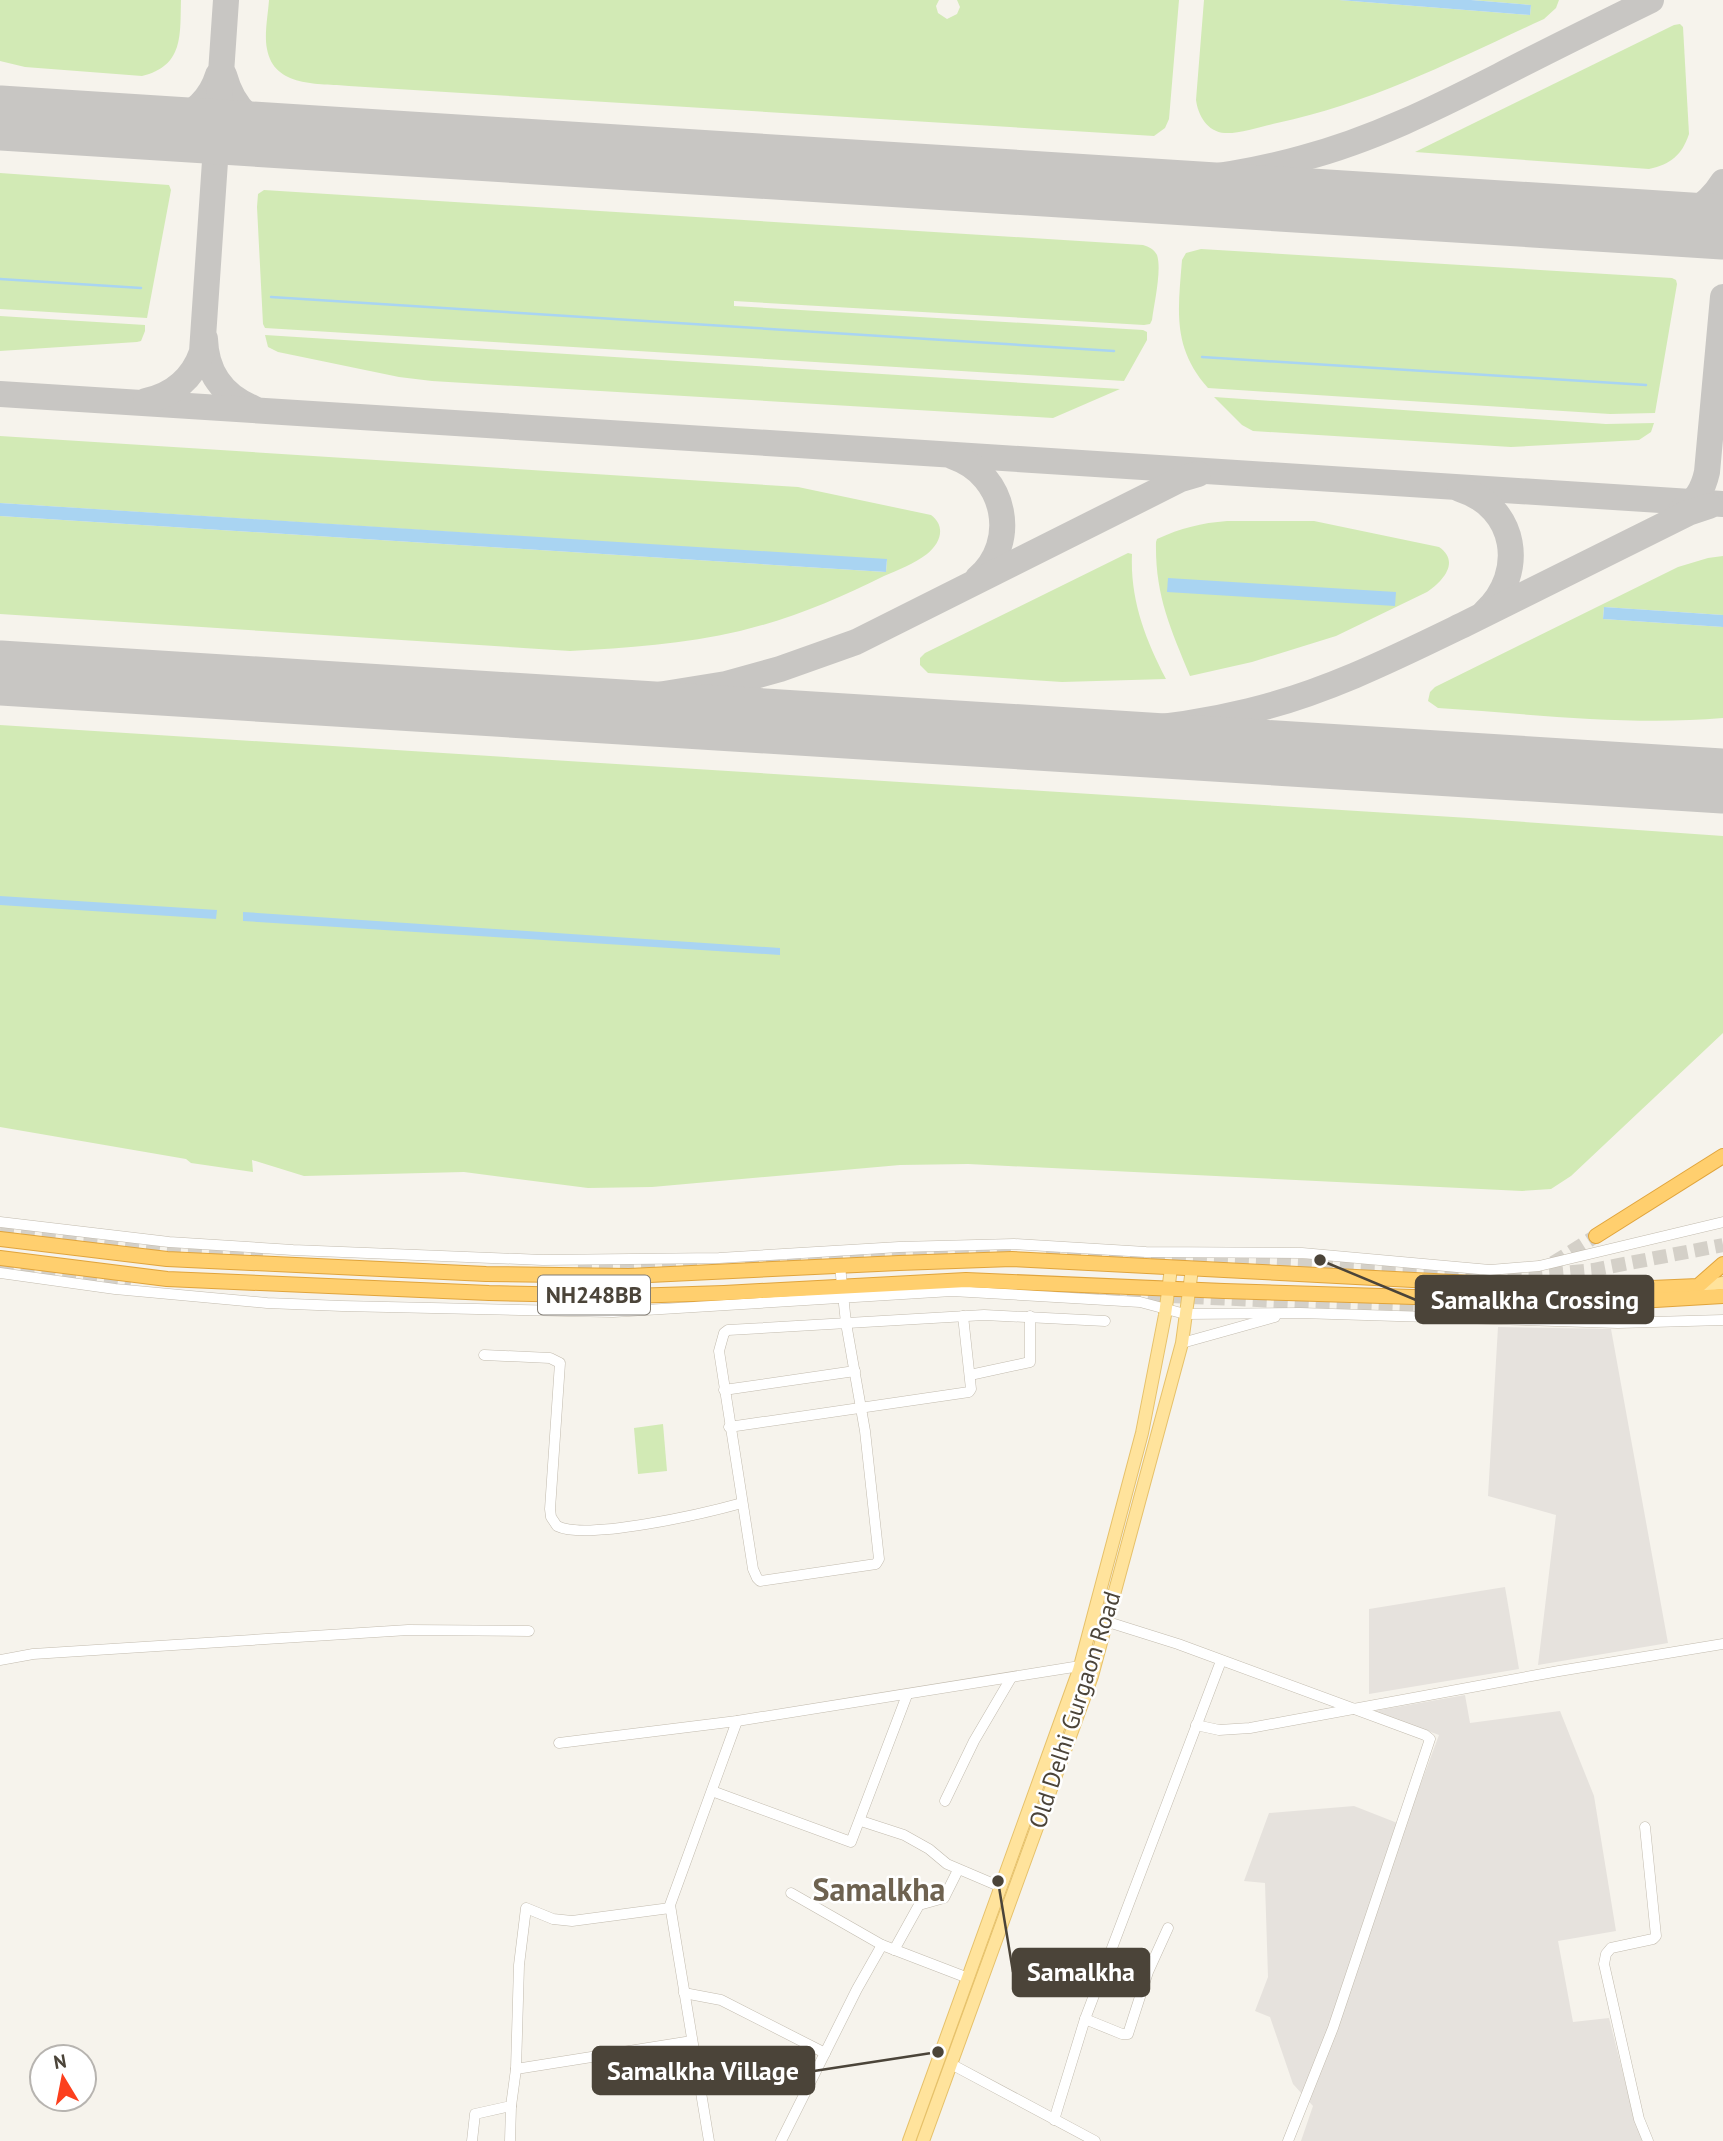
<svg xmlns="http://www.w3.org/2000/svg" width="1723" height="2141" font-family="'PT Sans',sans-serif">
<style>
.industrial{fill:#e6e2dd}
.green{fill:#d2eab5}
.water{fill:#a9d4f2}
.lines{fill:none;stroke-linecap:round;stroke-linejoin:round}
.stream{stroke:#a9d4f2;stroke-width:2.5}
.taxiway{stroke:#c8c6c3;stroke-width:26}
.runway{stroke:#c8c6c3;stroke-width:65}
.highway-tunnel{stroke:#d4d0c8;stroke-width:14;stroke-dasharray:14 7;stroke-linecap:butt}
.minor-casing{stroke:#c2bbae;stroke-width:11}
.major-casing{stroke:#e6c16a;stroke-width:14}
.highway-casing{stroke:#e0a43c;stroke-width:16}
.minor{stroke:#fff;stroke-width:10}
.major{stroke:#ffe39c;stroke-width:12}
.highway{stroke:#ffcf6e;stroke-width:14}
.labels{text-anchor:middle;stroke-width:5;stroke-linejoin:round;paint-order:stroke}
.shield{fill:#fff;stroke:#817c74;stroke-width:2}
.shield-label{font-size:23px;font-weight:bold;fill:#4b4439}
.street-label{font-size:24px;fill:#4b4439;stroke:#fff}
.district-label{font-size:32px;font-weight:bold;fill:#6e6250;stroke:#fff}
.leader{fill:none;stroke:#4b4439;stroke-width:2.5}
.callout-dot{fill:#4b4439;stroke:#fff;stroke-width:2.5}
.callout{fill:#4b4439;stroke:#4b4439;stroke-width:2.5}
.callout-label{font-size:26px;text-anchor:middle;font-weight:bold;fill:#fff}
</style>
<rect width="100%" height="100%" fill="#f6f3ec"/>
<g class="industrial">
<polygon points="1498,1327 1611,1329 1668,1643 1538,1665 1556,1515 1488,1496"/>
<polygon points="1505,1587 1519,1669 1369,1694 1369,1609"/>
<polygon points="1465,1695 1470,1723 1560,1711 1594,1796 1616,1931 1558,1941 1573,2022 1609,2018 1631,2105 1642,2141 1301,2141 1313,2106 1293,2084 1270,2017 1255,2011 1268,1977 1265,1883 1244,1881 1269,1813 1354,1806 1405,1826 1439,1735 1374,1711"/>
</g>
<g class="green">
<path d="M0,0h181c-1,35 3,66 -39,76l-117,-9 -25,-6z"/>
<path d="M269,0h670l-3,6 2,7 9,6 10,-5 3,-7 -3,-7h222l-10,119 -4,9 -11,8 -805,-50c-30,-3 -75,2 -82,-37 -3,-14 1,-34 2,-49z"/>
<path d="M1204,0h135l191,15 1,-10 -60,-5h88l-3,8 -12,11c-87,40 -172,84 -267,104 -14,3 -39,11 -52,10 -18,-1 -27,-18 -29,-33z"/>
<path d="M1680,24l3,3 6,107c-7,21 -18,30 -40,35l-234,-17 259,-127z"/>
<polygon points="0,173 169,185 171,190 147,318 0,309"/>
<path d="M264,190l879,55c6,2 11,4 14,10 5,15 -3,49 -5,65l-2,4 -6,1 -410,-24v5l409,24 4,2v8l-23,41 -859,-53 -2,-4 -6,-117 1,-13z"/>
<path d="M1201,249l471,29 4,2 1,4 -22,129 -45,1 -402,-26c-36,-41 -30,-77 -26,-128l4,-7z"/>
<polygon points="0,316 145,325 145,331 141,341 137,342 0,351"/>
<polygon points="265,335 1120,389 1053,418 432,381 399,377 278,352 268,347"/>
<polygon points="1214,397 1606,424 1654,423 1651,432 1639,440 1511,447 1253,431 1242,425"/>
<path d="M0,436l798,51 133,28c15,11 10,28 -4,39 -13,10 -29,16 -43,22 -46,23 -94,43 -144,55 -56,13 -113,17 -170,20l-570,-37v-98l886,56 1,-12 -887,-57z"/>
<path d="M1227,521h87l125,26c22,15 3,35 -12,45l-91,44 -84,26 -62,14c-20,-49 -35,-81 -34,-134l1,-3c24,-11 44,-16 70,-18z"/>
<path d="M1128,553l4,1c-2,45 13,85 34,125l-104,3 -134,-9 -8,-8v-7l5,-5z"/>
<path d="M1723,556v59l-119,-8 -1,12 120,8v91c-94,8 -191,-4 -285,-10l-10,-7 2,-9 5,-5 243,-120 30,-9z"/>
<polygon points="0,725 1469,818 1723,836 1723,1033 1571,1176 1551,1189 1522,1191 968,1164 900,1165 652,1187 588,1188 464,1172 304,1176 252,1160 253,1172 191,1163 186,1159 0,1127"/>
<polygon points="663,1424 667,1471 638,1474 634,1428"/>
</g>
<g class="water">
<polygon points="1339,0 1471,0 1531,5 1530,15"/>
<polygon points="0,503 887,559 886,572 0,516"/>
<polygon points="1168,578 1396,592 1395,606 1167,592"/>
<polygon points="1604,607 1723,615 1723,627 1603,619"/>
<polygon points="0,896 217,910 216,919 0,905"/>
<polygon points="243,912 780,948 780,955 243,921"/>
</g>
<g class="lines">
<g class="stream">
<polyline points="0,279 141,288"/>
<polyline points="271,297 1114,351"/>
<polyline points="1202,357 1646,385"/>
</g>
<g class="taxiway">
<path d="M224,75c12,44 39,56 81,62"/>
<path d="M0,103c45,10 127,32 171,19 23,-7 40,-24 47,-47"/>
<path d="M1078,187c76,-2 151,-8 225,-29 69,-18 133,-50 196,-82 50,-26 101,-51 152,-76"/>
<path d="M1652,223c31,-3 54,-14 71,-41"/>
<polyline points="1701,226 1723,226"/>
<path d="M205,339c1,33 18,57 48,69"/>
<polyline points="0,394 1723,504"/>
<path d="M146,401c27,-6 47,-23 56,-49l24,-352"/>
<path d="M954,457c52,18 65,86 24,121"/>
<path d="M1460,489c57,18 67,84 25,123"/>
<path d="M1681,511c15,-10 22,-21 26,-39l16,-175"/>
<polyline points="499,703 639,698 726,684 780,669 856,642 1181,479 1198,474"/>
<path d="M980,734c91,2 180,-1 269,-23 76,-18 146,-53 216,-87 75,-37 149,-74 223,-111l21,-7"/>
<polyline points="1579,771 1665,771 1723,766"/>
</g>
<g class="runway">
<polyline points="0,118 1723,227"/>
<polyline points="0,673 1723,781"/>
</g>
<g class="highway-tunnel">
<polyline points="0,1230 169,1249 263,1252"/>
<polyline points="1046,1254 1531,1276 1593,1270 1723,1245"/>
<polyline points="745,1261 973,1252 1015,1253"/>
<polyline points="1553,1263 1596,1236"/>
<polyline points="578,1264 628,1265 704,1262"/>
<polyline points="0,1265 131,1282"/>
<polyline points="1064,1291 1533,1313 1571,1305"/>
</g>
<defs>
<g id="minor">
<polyline points="0,1222 169,1242 293,1250 543,1260 719,1258 899,1247 1014,1244 1146,1252 1302,1253 1490,1270 1539,1266 1723,1222"/>
<polyline points="840,1266 846,1323 865,1431 879,1559 876,1564 760,1581 757,1578 753,1569 719,1351 724,1333 728,1330 984,1315 1105,1321"/>
<polyline points="0,1273 115,1289 267,1303 342,1306 613,1312 952,1291 1140,1302 1185,1314 1300,1313 1618,1323 1723,1320"/>
<polyline points="1182,1343 1275,1317"/>
<path d="M484,1355l66,3 10,5 -10,146 1,8 6,9c30,15 149,-13 185,-23"/>
<polyline points="970,1375 1030,1362 1030,1316"/>
<polyline points="724,1390 855,1371"/>
<polyline points="729,1427 969,1392 971,1389 963,1316"/>
<polyline points="1108,1622 1178,1644 1425,1735 1430,1739 1333,2028 1288,2141"/>
<polyline points="0,1660 33,1654 408,1630 529,1631"/>
<polyline points="1196,1725 1219,1730 1250,1728 1559,1671 1723,1644"/>
<polyline points="559,1743 737,1721 1080,1666"/>
<polyline points="712,1791 851,1842 907,1695"/>
<polyline points="945,1801 974,1741 1011,1678"/>
<polyline points="861,1821 904,1835 929,1849 947,1864 1001,1887"/>
<polyline points="1645,1827 1656,1936 1653,1939 1611,1948 1606,1954 1604,1964 1639,2119 1648,2141"/>
<polyline points="791,1893 882,1945 968,1978"/>
<polyline points="894,1950 919,1905 944,1898 958,1870"/>
<polyline points="684,1993 721,2000 825,2053"/>
<polyline points="1085,2019 1122,2034 1128,2034 1148,1972 1168,1928"/>
<polyline points="951,2064 1095,2141"/>
<polyline points="516,2069 519,1965 526,1908 553,1919 572,1921 670,1908"/>
<polyline points="1054,2120 1085,2019 1221,1661"/>
<polyline points="472,2141 475,2114 511,2106 516,2069 692,2041"/>
<polyline points="510,2141 511,2106"/>
<polyline points="709,2141 670,1905 737,1721"/>
<polyline points="781,2141 857,1989 882,1945"/>
</g>
<g id="major">
<polyline points="1698,1286 1723,1283"/>
<polyline points="909,2141 1079,1670 1142,1433 1165,1315 1171,1268"/>
<polyline points="923,2141 1092,1676 1182,1343 1192,1269"/>
</g>
<g id="highway">
<polyline points="1596,1236 1723,1156"/>
<polyline points="0,1239 167,1259 486,1274 629,1276 899,1263 1012,1259 1605,1290 1698,1286 1723,1264"/>
<polyline points="0,1258 167,1279 489,1293 630,1296 724,1293 966,1280 1224,1291 1605,1303 1723,1296"/>
</g>
</defs>
<use href="#minor" class="minor-casing"/>
<use href="#major" class="major-casing"/>
<use href="#highway" class="highway-casing"/>
<use href="#minor" class="minor"/>
<use href="#major" class="major"/>
<use href="#highway" class="highway"/>
</g>
<g class="labels">
<rect class="shield" x="538" y="1275.5" width="112" height="39" rx="5"/>
<g class="shield-label">
<text x="594" y="1303">NH248BB</text>
</g>
<g class="street-label">
<text transform="translate(1075 1710) rotate(-72)" y="8">Old Delhi Gurgaon Road</text>
</g>
<g class="district-label">
<text x="879" y="1901">Samalkha</text>
</g>
</g>
<path class="leader" d="M1320 1260L1416 1300M998 1881L1013 1972M938 2052L814 2071"/>
<g class="callout-dot">
<circle cx="1320" cy="1260" r="7"/>
<circle cx="998" cy="1881" r="7"/>
<circle cx="938" cy="2052" r="7"/>
</g>
<g class="callout">
<rect x="1416" y="1276" width="237" height="47" rx="7"/>
<rect x="1013" y="1949" width="136" height="47" rx="7"/>
<rect x="593" y="2047" width="221" height="47" rx="7"/>
</g>
<g class="callout-label">
<text x="1535" y="1309">Samalkha Crossing</text>
<text x="1081" y="1981">Samalkha</text>
<text x="703" y="2080">Samalkha Village</text>
</g>
<g transform="translate(63 2078) rotate(350)"><circle r="33" fill="#ffffff" stroke="#b7b4b0" stroke-width="2"/>
<path d="M0-5L12 26L0 18L-12 26Z" fill="#fc3f1d"/>
<text y="-10" font-size="19" font-weight="bold" text-anchor="middle" fill="#4b4439">N</text>
</g>
</svg>
